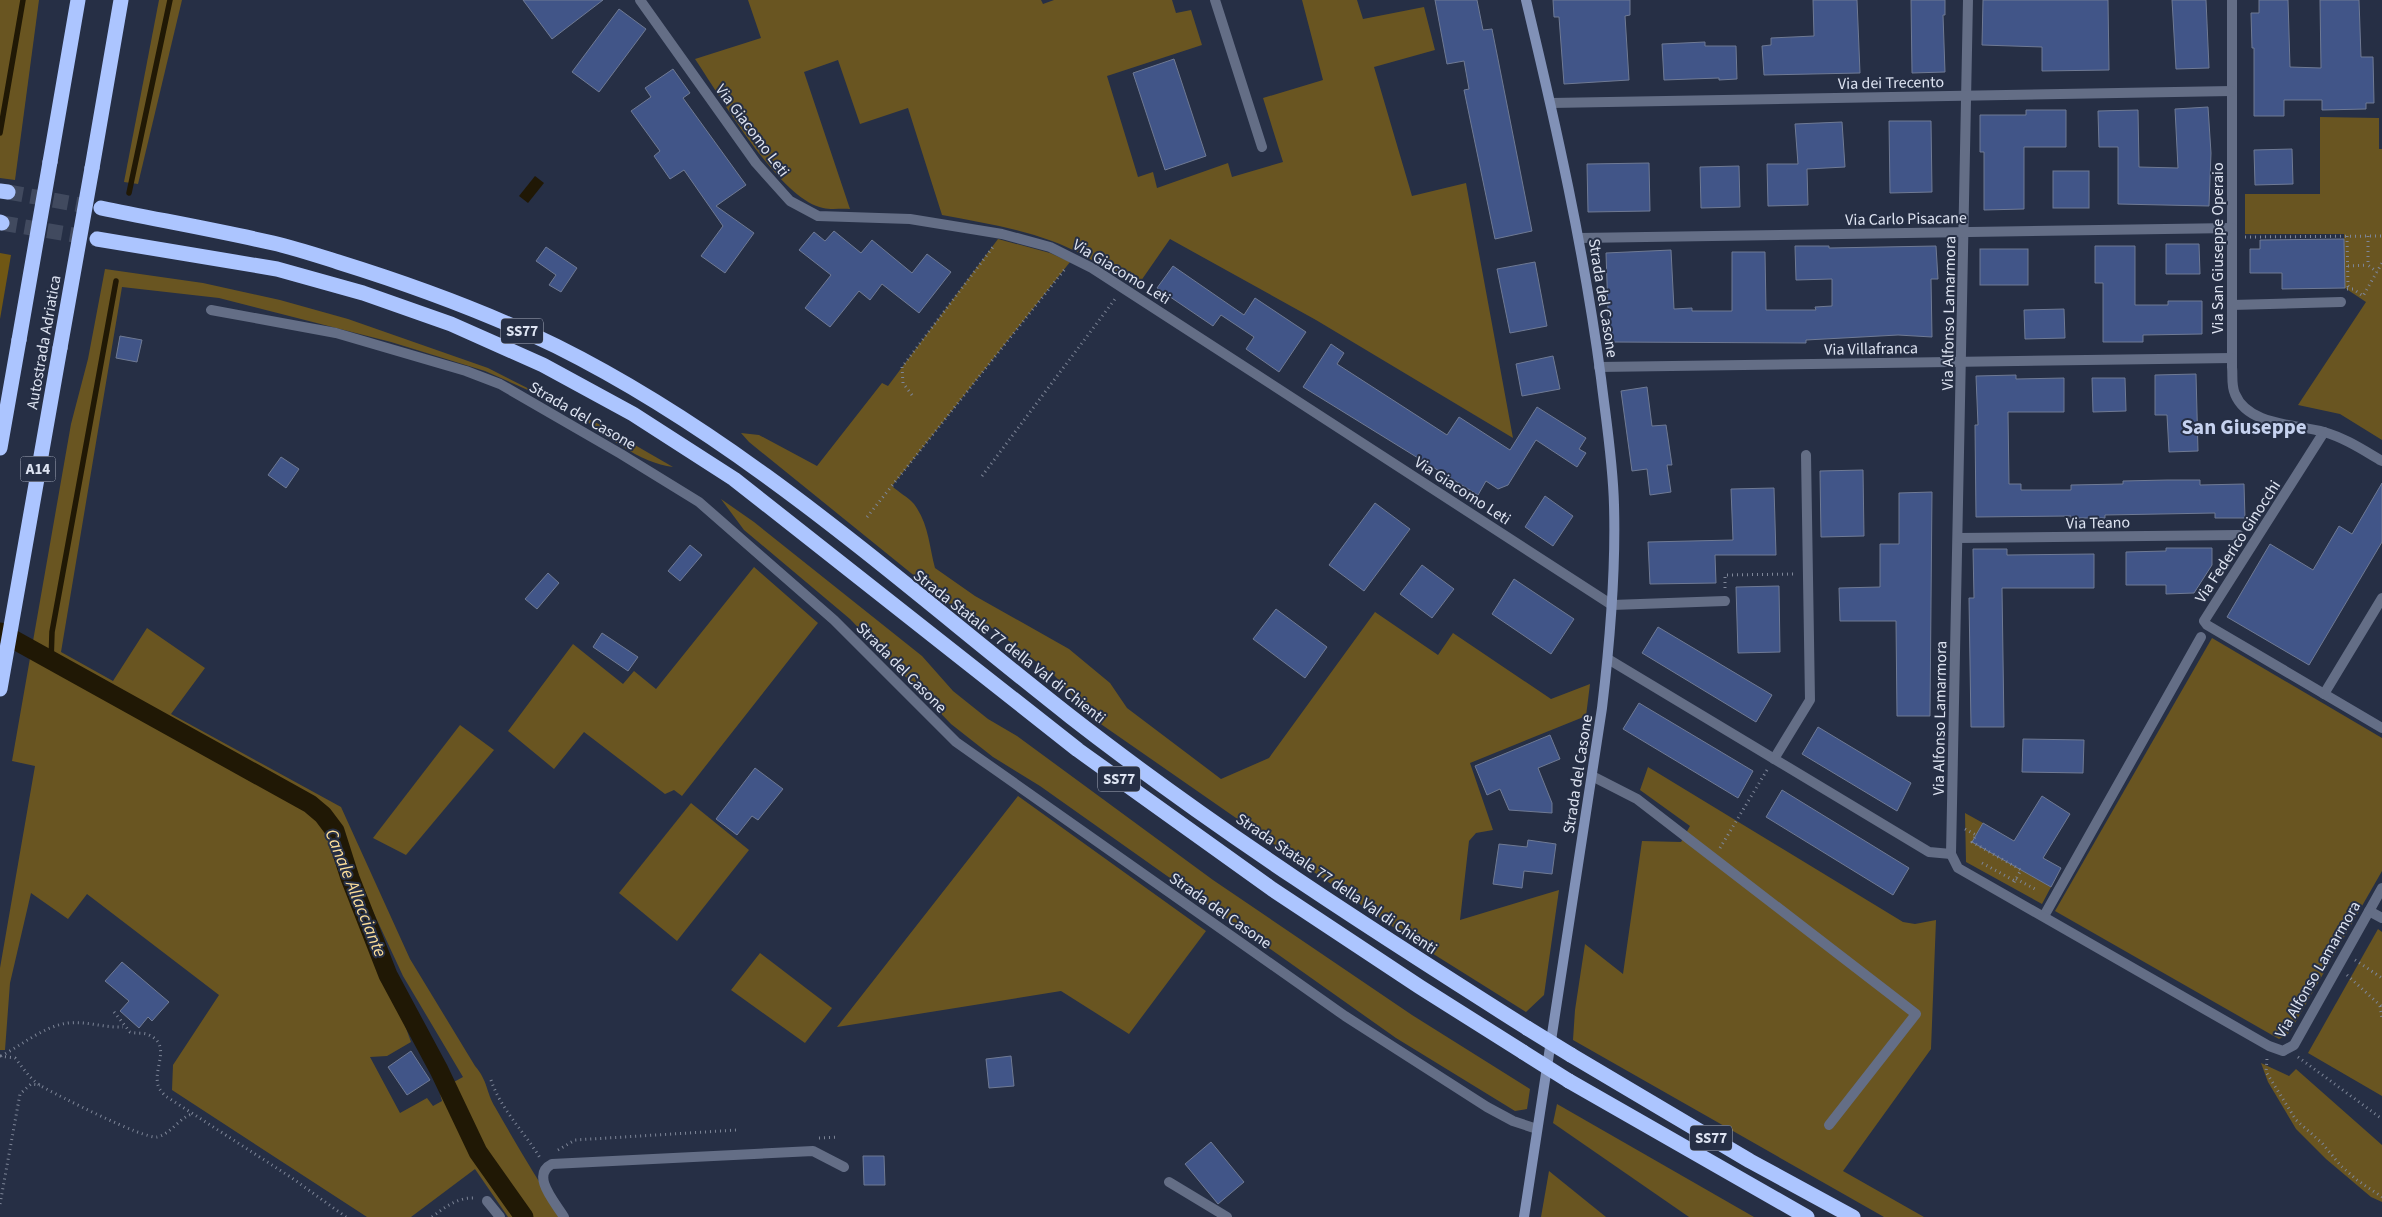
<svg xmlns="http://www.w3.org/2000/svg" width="2382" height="1217" font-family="'Source Sans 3',sans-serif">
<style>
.green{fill:#695521;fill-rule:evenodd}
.forest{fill:#705714}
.water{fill:#201805}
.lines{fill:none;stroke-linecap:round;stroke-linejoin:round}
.stream{stroke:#201805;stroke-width:5.5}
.canal{stroke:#201805;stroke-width:19}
.building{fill:#415588;stroke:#6f7a94}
.highway-tunnel{stroke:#414a5f;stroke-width:15;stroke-dasharray:15 8;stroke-linecap:butt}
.path{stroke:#7e8698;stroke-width:3;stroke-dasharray:1 4;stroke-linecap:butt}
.lane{stroke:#646e86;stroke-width:10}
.street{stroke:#646e86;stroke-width:10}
.secondary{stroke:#8191b7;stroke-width:10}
.highway{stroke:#acc5ff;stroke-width:15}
.highway-bridge{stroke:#acc5ff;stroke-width:15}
.labels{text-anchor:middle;stroke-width:4;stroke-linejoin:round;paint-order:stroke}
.shield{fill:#262f45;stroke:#a6adbd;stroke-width:1}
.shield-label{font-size:15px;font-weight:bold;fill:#dde3f1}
.street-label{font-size:16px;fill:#dde3f1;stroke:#262f45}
.water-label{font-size:18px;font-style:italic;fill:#fddf9a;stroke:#262f45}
.district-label{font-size:21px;font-weight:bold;fill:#c6d2ef;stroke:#262f45}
</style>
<rect width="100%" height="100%" fill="#262f45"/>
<g class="green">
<polygon points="0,0 39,0 15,180 0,178"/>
<polygon points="159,0 182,0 138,184 124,182"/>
<path d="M748,0h293l2,4 11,-4h118l4,13 15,-3 11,35 -95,31 31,101 15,-5 4,16 71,-25 4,14 51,-15 -20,-64 60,-18 -21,-80h55l6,19 61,-12 11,43 -61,17 38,129 54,-13 47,255 -197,-118 -146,-81 -34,49c-27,-18 -54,-36 -84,-47 -35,-13 -73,-19 -110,-26l-34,-107 -48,16 -22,-64 -34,12 46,137c-8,-1 -18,1 -27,-1 -43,-8 -103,-112 -128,-149l66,-21z"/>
<polygon points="2320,117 2379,118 2379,149 2382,149 2382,440 2340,414 2298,405 2366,302 2345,288 2344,234 2245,234 2245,194 2320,194"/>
<path d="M998,239l52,14 20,9 -178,224c6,6 16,11 22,18 15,20 15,42 21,64l40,28 94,53 41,34 17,25 94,71 48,-21 106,-146 63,43 15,-22 98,66 39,-15 -4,32 -116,47 23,67 -17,3 -7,8 -9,79 99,-30 -15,105 -18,17 -107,-67 -324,-225 -41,-45 -65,-49 -41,-23 -199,-161 -8,-9 18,2 58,31 65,-83 6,3z"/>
<path d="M105,269l98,14 77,17 68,19 140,49 69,35 -72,-32 -94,-29 -172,-44 -97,-11 -61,365 52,29 34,-53 58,40 -34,46 170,93 69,152 65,107c13,15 11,26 20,41 21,37 43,74 67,110h-54l-33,-48 -64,48h-44l-195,-127 1,-25 46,-70 -132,-101 -19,25 -37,-26 -21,90 -5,67h-5v-82l35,-202 -23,-5 59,-337 17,-65zM364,892l39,84 60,101 -24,13 3,11 -9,5 -6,-8 -27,15 -30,-56 17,-1 24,-14c-16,-46 -37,-90 -55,-135z"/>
<path d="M580,416l15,6 78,45c-33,-4 -67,-31 -93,-51z"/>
<polygon points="721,499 754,522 922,656 953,691 988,719 1017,736 1213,880 1412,1015 1530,1089 1527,1109 1515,1111 1396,1038 1040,786 993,757 951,724 850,619 744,530"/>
<polygon points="754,567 818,623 682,796 674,790 665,794 584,732 554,769 508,731 573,644 623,684 634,671 656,689"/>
<polygon points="2212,638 2382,738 2382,871 2291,1030 2287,1035 2279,1039 2055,911"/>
<polygon points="460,725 494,750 406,855 373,838"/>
<polygon points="1648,767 1903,922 1915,924 1936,920 1931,1049 1843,1171 1924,1217 1884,1217 1573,1040 1575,1010 1585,944 1623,974 1642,841 1681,842 1690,826 1640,790"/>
<polygon points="1018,796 1206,931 1129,1034 1061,991 837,1027"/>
<polygon points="691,803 749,850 677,941 619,893"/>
<polygon points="1965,813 1983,823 1972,842 2051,887 2042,904 1966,862"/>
<polygon points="2378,929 2382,932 2382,1096 2308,1053"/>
<polygon points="760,953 832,1008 805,1043 731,990"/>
<polygon points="2261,1063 2289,1076 2296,1069 2382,1145 2382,1202 2371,1197 2326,1159 2296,1129 2268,1082"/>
<polygon points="1557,1104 1754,1217 1689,1217 1553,1123"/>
<polygon points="1549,1171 1606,1217 1541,1217"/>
</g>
<polygon class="forest" points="0,253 11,255 0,319"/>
<polygon class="water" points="535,176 544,183 528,203 519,196"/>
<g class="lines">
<g class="stream">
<polyline points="0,133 23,0"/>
<polyline points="129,193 170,0"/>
<polyline points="51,662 52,632 116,281"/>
</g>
<polyline class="canal" points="0,632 310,804 323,815 335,831 350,878 388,975 439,1070 478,1152 524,1217"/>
</g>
<g class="building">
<polygon points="523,0 603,0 552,39"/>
<polygon points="1435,0 1477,0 1483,30 1492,29 1532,231 1495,239 1464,90 1469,89 1464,61 1447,64"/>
<polygon points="1553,0 1630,0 1630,15 1625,16 1629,80 1564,84 1559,17 1554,17"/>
<polygon points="1813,0 1857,0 1860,73 1764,75 1762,46 1771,45 1771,38 1814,36"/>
<polygon points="1911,0 1945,0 1945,15 1943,15 1945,72 1912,73"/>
<polygon points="1983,0 2108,0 2109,70 2042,71 2042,47 1982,45"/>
<polygon points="2172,0 2206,0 2209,68 2176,69"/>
<polygon points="2259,0 2288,0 2290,67 2321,68 2320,0 2359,0 2361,57 2373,57 2374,103 2366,103 2366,109 2322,110 2322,100 2284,100 2284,116 2254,116 2254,48 2252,48 2251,13 2259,13"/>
<polygon points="619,9 646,29 599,92 572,72"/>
<polygon points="1705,42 1705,46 1736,46 1737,79 1719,80 1719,78 1664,80 1662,44"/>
<polygon points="1174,59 1206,156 1165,170 1133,73"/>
<polygon points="673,69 690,93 683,98 746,185 716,206 754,233 725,273 701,256 723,226 684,170 670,179 654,156 660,151 631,111 651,97 645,88"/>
<polygon points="2208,107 2211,153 2209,206 2118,204 2118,147 2099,147 2098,111 2138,110 2139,167 2178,168 2175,109"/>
<polygon points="2026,110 2066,110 2066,147 2024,147 2024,209 1984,210 1984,152 1980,152 1980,115 2026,115"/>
<polygon points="1889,121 1931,121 1932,192 1890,193"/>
<polygon points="1842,122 1845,167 1807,169 1808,205 1768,206 1767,164 1798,164 1795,124"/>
<polygon points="2292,149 2293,184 2255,185 2254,150"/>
<polygon points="1649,163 1650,211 1588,212 1587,164"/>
<polygon points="1739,166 1740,207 1701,208 1700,167"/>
<rect x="2053" y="171" width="36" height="37"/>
<polygon points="834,231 861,253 872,240 912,273 927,254 951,272 919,313 882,284 870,300 859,291 830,327 805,308 831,275 799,250 814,232 825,241"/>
<polygon points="2344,239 2345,288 2282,289 2282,273 2250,273 2250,249 2260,249 2260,240"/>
<polygon points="2166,244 2199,244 2200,274 2166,274"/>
<polygon points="1795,246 1829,246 1829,248 1936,246 1938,279 1931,279 1932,337 1898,335 1806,340 1806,343 1609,342 1606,253 1671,250 1674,309 1692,308 1692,311 1732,311 1732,252 1765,252 1766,310 1816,310 1815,307 1832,306 1832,279 1796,280"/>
<polygon points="2095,246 2135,246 2135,305 2168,305 2168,301 2202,301 2202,334 2143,335 2143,342 2103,342 2103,283 2095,283"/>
<polygon points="546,247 577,268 561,292 549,285 556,275 536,261"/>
<rect x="1980" y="249" width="48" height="36"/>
<polygon points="1535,262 1547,326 1510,333 1497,269"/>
<polygon points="1173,266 1244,315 1255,298 1306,332 1279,372 1246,349 1254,337 1221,315 1213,326 1157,288"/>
<polygon points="2064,309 2065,338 2025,339 2024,310"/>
<polygon points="120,336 142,340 137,362 116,358"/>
<polygon points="1331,344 1344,353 1337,364 1447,435 1459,417 1510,450 1537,407 1586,438 1579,449 1586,453 1577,467 1536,440 1508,485 1498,489 1486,481 1478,495 1303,387"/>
<polygon points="1553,356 1560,389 1522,396 1516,364"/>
<polygon points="2196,374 2198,451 2169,452 2167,415 2155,415 2155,375"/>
<polygon points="2016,375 2016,379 2064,378 2064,412 2008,412 2009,484 2021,484 2021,490 2071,490 2071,485 2123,484 2123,481 2167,480 2200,480 2200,485 2244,484 2245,518 2215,518 2215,513 2105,515 2105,518 2071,518 2071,516 1976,517 1975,425 1978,425 1976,376"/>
<polygon points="2092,378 2125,378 2126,411 2093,412"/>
<polygon points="1647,387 1652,426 1666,425 1672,465 1667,465 1671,492 1650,495 1647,469 1632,471 1621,391"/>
<polygon points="281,457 299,469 286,488 268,475"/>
<polygon points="1863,470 1864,536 1821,537 1820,471"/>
<polygon points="2382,483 2382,542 2309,665 2227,617 2270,544 2313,570 2339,526 2352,534"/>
<polygon points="1774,488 1776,555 1715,555 1716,583 1650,584 1648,542 1733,540 1731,489"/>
<polygon points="1932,492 1930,716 1897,716 1896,621 1840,621 1839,588 1880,587 1880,544 1899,544 1899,493"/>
<polygon points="1545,496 1573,516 1553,546 1525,527"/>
<polygon points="1375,503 1410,529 1364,591 1329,565"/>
<polygon points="690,545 702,555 680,581 668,571"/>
<polygon points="2166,548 2212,548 2212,565 2194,593 2166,594 2166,585 2126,585 2126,552 2166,551"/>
<polygon points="1973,549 2007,549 2007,555 2094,554 2094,588 2002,588 2004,727 1971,727 1969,598 1974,598"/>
<polygon points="1422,565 1454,589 1432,618 1400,594"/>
<polygon points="548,573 559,583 537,609 525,599"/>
<polygon points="1514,579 1574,619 1551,654 1492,614"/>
<polygon points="1779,586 1780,652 1738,653 1736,587"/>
<polygon points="1276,609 1327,647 1305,678 1253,639"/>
<polygon points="1658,627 1772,695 1756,722 1642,653"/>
<polygon points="602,633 638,657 628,671 593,647"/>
<polygon points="1639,703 1753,771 1738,798 1623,729"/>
<polygon points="1818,727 1911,783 1897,811 1802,754"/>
<polygon points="1550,735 1560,759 1538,768 1552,803 1552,813 1509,810 1500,789 1487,795 1475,766"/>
<polygon points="2023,739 2084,740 2083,773 2022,772"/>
<polygon points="755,768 783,789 758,820 752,816 737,835 716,819"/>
<polygon points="1782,790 1909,868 1893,895 1766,817"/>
<polygon points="2042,796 2070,814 2043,858 2061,868 2051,887 1972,842 1983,823 2014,841"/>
<polygon points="1528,840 1556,844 1552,874 1524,871 1522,888 1493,884 1499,844 1527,847"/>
<polygon points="122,962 169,1002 152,1021 148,1017 139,1028 120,1011 129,1001 105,981"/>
<polygon points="411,1051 430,1080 407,1095 388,1067"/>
<polygon points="1011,1056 1014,1086 989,1088 986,1059"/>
<polygon points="1211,1142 1244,1182 1218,1204 1185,1164"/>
<polygon points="863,1156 884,1156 885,1185 864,1185"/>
</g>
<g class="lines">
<g class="highway-tunnel">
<polyline points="8,192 97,208"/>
<polyline points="2,223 97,239"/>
</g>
<g class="path">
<polyline points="2347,236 2348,286 2352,289"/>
<polyline points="2368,236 2368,265 2377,272"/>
<polyline points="2245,237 2382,236"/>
<polyline points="2348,266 2368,265"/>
<polyline points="2347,289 2353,289 2363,296 2382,263"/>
<polyline points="912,395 903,383 902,367 993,247"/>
<polyline points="982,476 1115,299"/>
<polyline points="867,517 1065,269"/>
<polyline points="1725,588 1725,575 1796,574"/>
<polyline points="1965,829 1976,835 1972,842 2021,870 2013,884"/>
<polyline points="1720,848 1767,770"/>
<polyline points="1982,863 2015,881"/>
<polyline points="2016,879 2035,889"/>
<polyline points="2355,960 2382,978"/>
<polyline points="2347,975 2382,1007"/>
<polyline points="2380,1006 2382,1018"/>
<path d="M114,1012l16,20c6,2 13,0 19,3 24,11 2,35 10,53 2,3 5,7 8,9l125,81 54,39"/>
<path d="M0,1056l15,2c8,10 15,21 26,28 16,9 102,53 116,51 14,-3 22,-19 35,-23"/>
<path d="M1,1056c21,-11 43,-30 67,-33 19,-2 37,5 55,4"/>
<polyline points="2298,1057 2382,1119"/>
<polyline points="2267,1059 2266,1072 2296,1120 2322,1143 2341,1166 2357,1180 2382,1197"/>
<path d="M491,1080c10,30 33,51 49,78"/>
<polyline points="819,1138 838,1137"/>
<polyline points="558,1150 575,1140 737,1130"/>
<polyline points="0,1204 20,1094 31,1084 40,1085"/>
<path d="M432,1217c13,-10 26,-20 43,-19"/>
</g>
<g class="lane">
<polyline points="2232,305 2341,302"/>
<polyline points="2324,432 2204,621 2207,625 2382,728"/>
<polyline points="2324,694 2382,598"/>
<polyline points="2044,916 2201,637"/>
<polyline points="1169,1182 1227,1217"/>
<polyline points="487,1201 500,1217"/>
<path d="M564,1217c-9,-15 -34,-42 -12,-53l261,-13 31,16"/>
</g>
<g class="street">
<polyline points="640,0 756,163 790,201 818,216 910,219 1002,234 1050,247 1092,268 1612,605 1725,601"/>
<polyline points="1215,0 1262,147"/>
<polyline points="1968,0 1951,854 1958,868 2269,1046 2283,1051 2294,1045 2382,888"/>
<path d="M2232,0v367c1,9 -1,18 3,27 13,32 61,30 89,38 21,6 39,18 58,29"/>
<polyline points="1551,103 2232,91"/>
<polyline points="1579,238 2232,228"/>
<polyline points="211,310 336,333 466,371 500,384 621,454 699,502 834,620 956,742 1345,1016 1487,1107 1513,1121 1537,1129"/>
<polyline points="1599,367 2232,358"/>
<polyline points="1958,538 2239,535"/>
<polyline points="1608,659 1929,852 1951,854"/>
<polyline points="1774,759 1810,700 1806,455"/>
<polyline points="1592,776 1637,799 1916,1014 1829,1125"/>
<polyline points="2369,911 2382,918"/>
</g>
<path class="secondary" d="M1524,1217l78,-509c8,-67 14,-135 12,-203 -1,-43 -8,-85 -13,-127 -17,-128 -45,-253 -75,-378"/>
<g class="highway">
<polyline points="50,162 78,0"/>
<polyline points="92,168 121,0"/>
<polyline points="0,191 8,192"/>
<path d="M101,208c58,12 115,22 172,35 22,5 43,12 65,19 74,23 148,50 218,84 191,95 349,241 515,371 145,113 301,213 456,311"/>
<polyline points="0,222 2,223"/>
<polyline points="97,239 277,269 363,293 451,324 543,365 633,414 734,479 1078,750 1272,889 1420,987 1523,1052"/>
<polyline points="0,448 19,340"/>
<polyline points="0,689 60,348"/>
<polyline points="1571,1055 1750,1161 1853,1217"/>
<polyline points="1569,1081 1807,1217"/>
</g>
<g class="highway-bridge">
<polyline points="19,340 50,162"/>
<polyline points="60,348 92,168"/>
<polyline points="1527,1028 1571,1055"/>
<polyline points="1523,1052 1569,1081"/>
</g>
</g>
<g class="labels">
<g class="shield">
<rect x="501" y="318.5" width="42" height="25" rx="4"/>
<rect x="20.5" y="456.5" width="35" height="25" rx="4"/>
<rect x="1098" y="766.5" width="42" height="25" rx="4"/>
<rect x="1690" y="1125.5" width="42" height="25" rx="4"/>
</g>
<g class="shield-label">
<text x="522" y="336">SS77</text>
<text x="38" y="474">A14</text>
<text x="1119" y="784">SS77</text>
<text x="1711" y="1143">SS77</text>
</g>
<g class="street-label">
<text transform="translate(1891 82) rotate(-1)" y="6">Via dei Trecento</text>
<text transform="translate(753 130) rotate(53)" y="6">Via Giacomo Leti</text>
<text transform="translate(1906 218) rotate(-1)" y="6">Via Carlo Pisacane</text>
<text transform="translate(2217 248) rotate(-90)" y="6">Via San Giuseppe Operaio</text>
<text transform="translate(1122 271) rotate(31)" y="6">Via Giacomo Leti</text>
<text transform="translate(1604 298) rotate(81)" y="6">Strada del Casone</text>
<text transform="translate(1948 313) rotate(-89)" y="6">Via Alfonso Lamarmora</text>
<text transform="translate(43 342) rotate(-80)" y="6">Autostrada Adriatica</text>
<text transform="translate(1871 348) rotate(-1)" y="6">Via Villafranca</text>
<text transform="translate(583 415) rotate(30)" y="6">Strada del Casone</text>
<text transform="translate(1463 490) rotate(33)" y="6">Via Giacomo Leti</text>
<text transform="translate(2098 522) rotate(-1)" y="6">Via Teano</text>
<text transform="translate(2237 541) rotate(-57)" y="6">Via Federico Ginocchi</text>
<text transform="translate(1010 646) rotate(38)" y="6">Strada Statale 77 della Val di Chienti</text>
<text transform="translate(902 667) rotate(45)" y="6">Strada del Casone</text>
<text transform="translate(1939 718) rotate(-89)" y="6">Via Alfonso Lamarmora</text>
<text transform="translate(1577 774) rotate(-81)" y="6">Strada del Casone</text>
<text transform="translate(1337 883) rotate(34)" y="6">Strada Statale 77 della Val di Chienti</text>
<text transform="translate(1221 910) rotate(35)" y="6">Strada del Casone</text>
<text transform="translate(2317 969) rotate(-60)" y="6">Via Alfonso Lamarmora</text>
</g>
<g class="water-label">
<text transform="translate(356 893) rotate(68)" y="6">Canale Allacciante</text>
</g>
<g class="district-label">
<text x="2244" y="434">San Giuseppe</text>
</g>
</g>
</svg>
